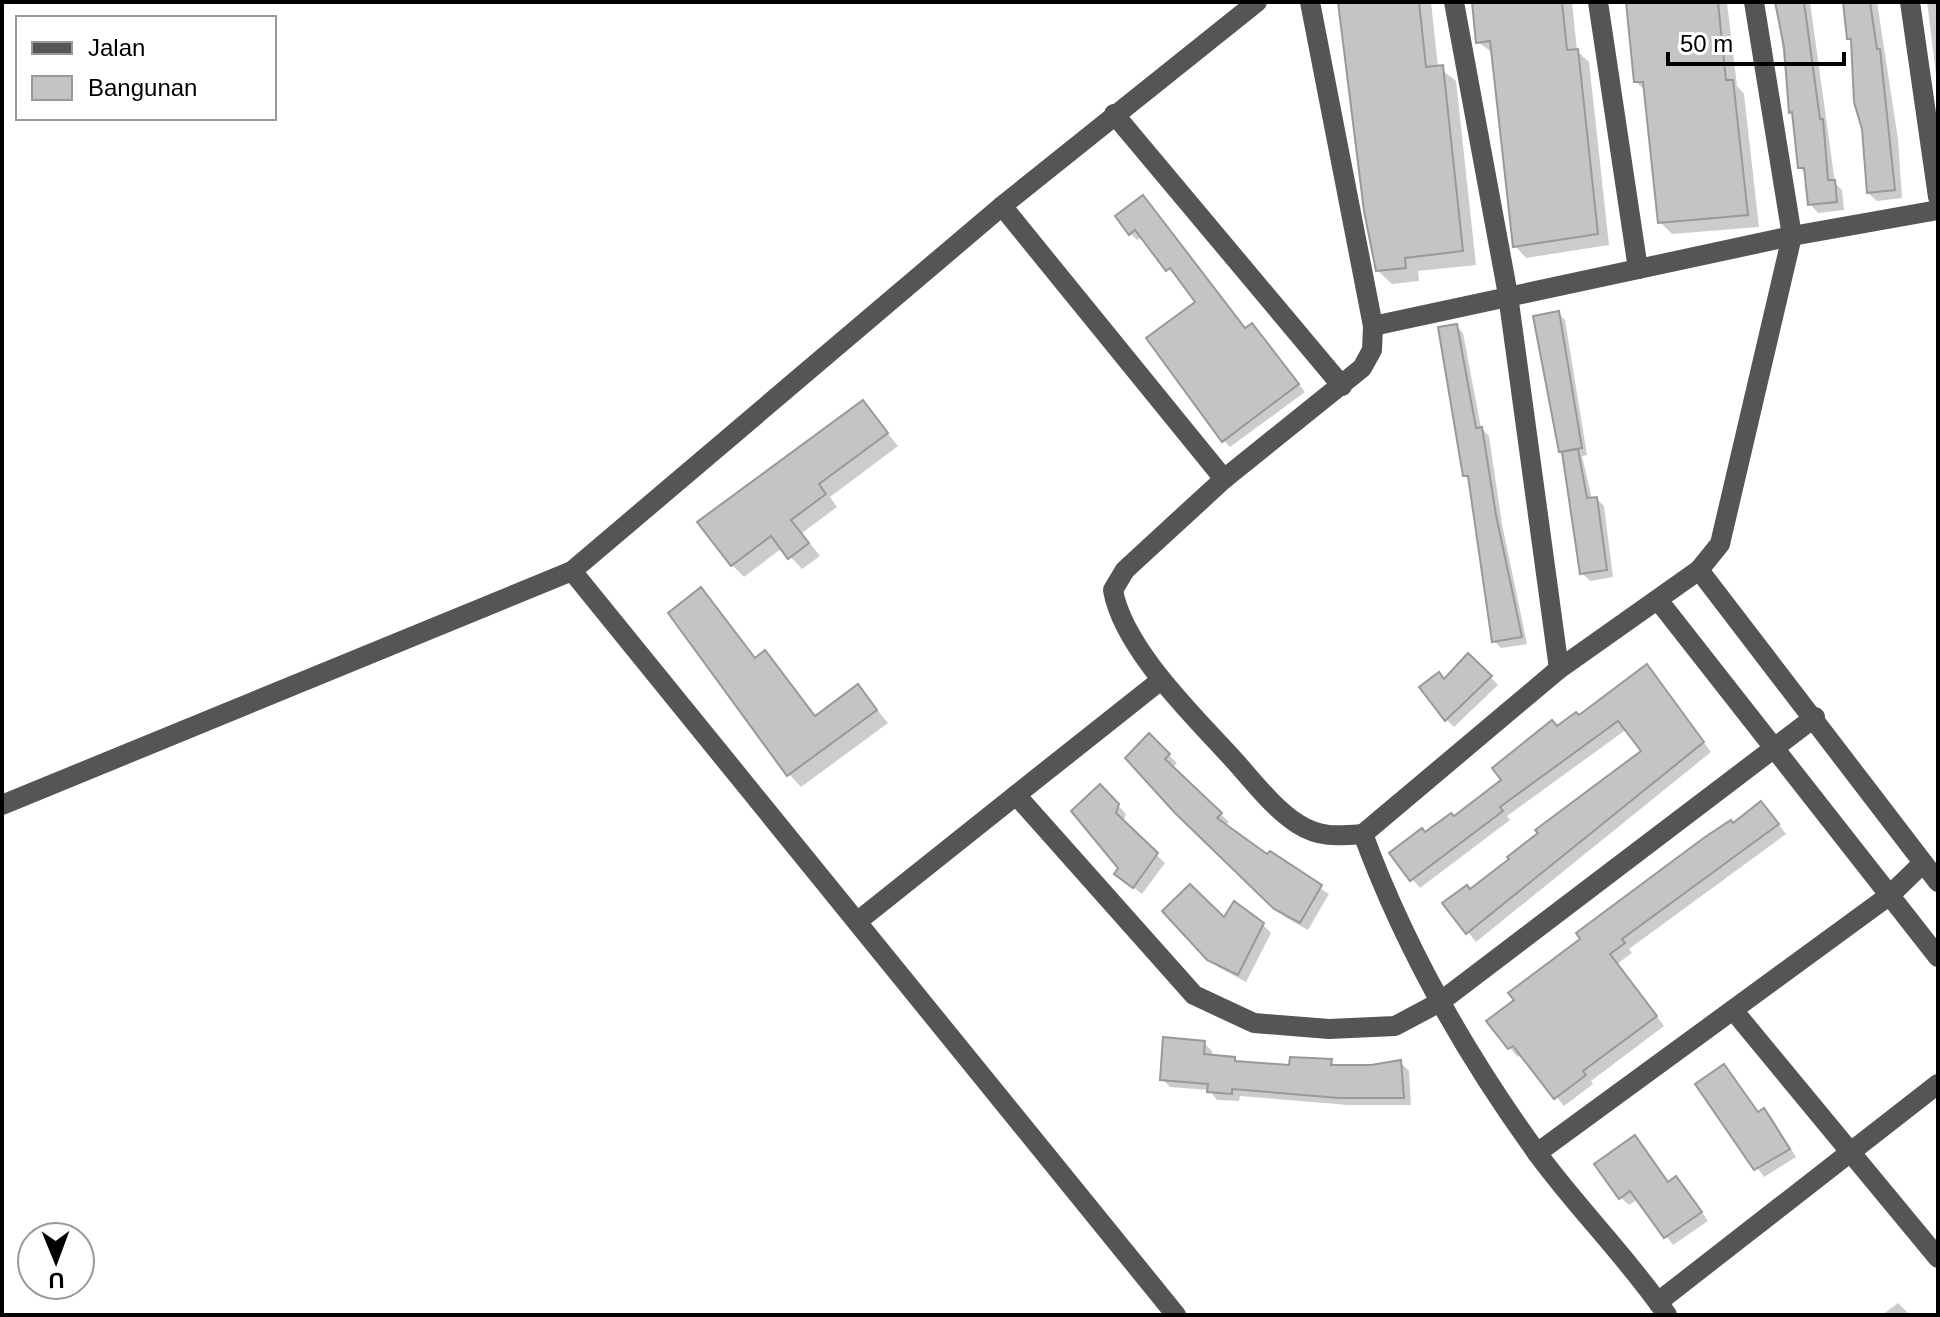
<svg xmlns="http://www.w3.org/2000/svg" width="1940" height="1317" font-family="Helvetica,sans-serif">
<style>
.shadow{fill:#0003}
.building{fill:#c4c4c4;stroke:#999;stroke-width:2}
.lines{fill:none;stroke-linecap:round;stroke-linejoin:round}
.minor{stroke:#555;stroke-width:20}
</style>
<rect width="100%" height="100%" fill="#fff"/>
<g class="shadow">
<polygon points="1340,2 1431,2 1438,67 1456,81 1476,265 1418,271 1419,281 1392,284 1377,270"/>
<polygon points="1474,2 1572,2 1577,51 1589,62 1609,245 1526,258 1515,246 1493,53 1478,42"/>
<polygon points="1627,2 1727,2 1737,86 1744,94 1759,227 1672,234 1660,222 1646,91 1636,82"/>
<polygon points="1777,2 1810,2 1835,183 1842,190 1844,210 1818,213 1810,204 1807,175 1800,167 1795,116 1790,112"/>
<polygon points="1845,2 1877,2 1898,139 1902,198 1877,201 1868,193 1864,128"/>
<polygon points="1927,2 1938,2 1938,84 1937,82"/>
<polygon points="1143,198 1245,330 1258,333 1305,392 1230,447 1224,441 1197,302 1142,236 1137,240 1130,233"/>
<polygon points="1558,313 1565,320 1587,455 1582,456 1592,499 1597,499 1604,506 1613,577 1590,581 1582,573 1561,451"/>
<polygon points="1456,326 1463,333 1481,428 1489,436 1502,524 1527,644 1501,648 1494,641 1471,481 1465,476"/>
<polygon points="863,403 898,446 830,497 837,507 802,533 820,556 802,569 782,548 744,577 732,565"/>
<polygon points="701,590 756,659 764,653 777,665 816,717 858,687 888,723 801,787 789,774"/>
<polygon points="1469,656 1498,685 1454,727 1446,719 1444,681"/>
<polygon points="1646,666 1711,752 1476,942 1445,904 1470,891 1643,751 1627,729 1507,816 1510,820 1420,888 1412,879 1425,834 1454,819 1504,781 1557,728 1579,717"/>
<polygon points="1149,736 1177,763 1172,768 1229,822 1225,826 1329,894 1308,930 1285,917 1177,812"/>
<polygon points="1100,786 1126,814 1123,822 1165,863 1142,894 1125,881"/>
<polygon points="1770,813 1786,834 1629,949 1632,953 1617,964 1664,1026 1591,1081 1593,1084 1564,1106 1522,1054 1518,1057 1510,1048 1733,825"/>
<polygon points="1165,912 1263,925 1271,933 1246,982 1218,967"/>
<polygon points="1204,1043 1212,1051 1212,1057 1234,1059 1238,1063 1291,1068 1331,1061 1337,1067 1401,1063 1409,1071 1411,1105 1348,1105 1240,1096 1239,1101 1217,1100 1209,1090 1170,1087 1162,1079"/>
<polygon points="1724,1067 1759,1113 1764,1110 1772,1118 1796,1157 1764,1177 1698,1084"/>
<polygon points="1642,1146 1669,1183 1676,1178 1684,1186 1708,1221 1673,1245 1638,1199 1629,1205 1621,1198"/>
<polygon points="1898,1303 1910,1315 1882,1315"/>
</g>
<g class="building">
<polygon points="1338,2 1419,2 1426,67 1443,65 1463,251 1405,258 1406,268 1376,271 1364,211"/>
<polygon points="1472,2 1562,2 1567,50 1578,49 1598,234 1513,247 1490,41 1476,43"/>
<polygon points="1626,2 1718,2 1726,80 1733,80 1748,215 1658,223 1643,82 1634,82"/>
<polygon points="1775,2 1804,2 1820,119 1823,119 1828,180 1835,180 1837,202 1808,205 1804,168 1798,168 1792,112 1789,113 1784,47"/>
<polygon points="1843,2 1870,2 1877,49 1880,49 1895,190 1867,193 1862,129 1854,102 1851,39 1847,39"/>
<polygon points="1143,195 1245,328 1252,323 1299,384 1222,442 1146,338 1195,302 1170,268 1166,271 1135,230 1129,235 1115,216"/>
<polygon points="1559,311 1582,448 1559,452 1533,316"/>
<polygon points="1457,324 1476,428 1482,427 1496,515 1522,637 1492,642 1468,476 1463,476 1438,327"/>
<polygon points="863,400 888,433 819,484 826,494 791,520 809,543 788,559 771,536 731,566 697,522"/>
<polygon points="1578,449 1587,498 1597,497 1607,570 1580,574 1562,452"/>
<polygon points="701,587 755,658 765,650 815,716 858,684 877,710 787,776 668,613"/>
<polygon points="1468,653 1492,676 1445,721 1419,687 1439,672 1444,679"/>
<polygon points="1647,664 1704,742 1466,934 1442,903 1467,885 1470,889 1509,859 1507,857 1538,833 1535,830 1641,751 1618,721 1500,807 1503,811 1410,881 1389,853 1422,828 1425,832 1451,813 1454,816 1501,780 1492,768 1552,720 1557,726 1576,712 1579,715"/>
<polygon points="1149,733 1170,754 1165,759 1222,813 1217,818 1267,854 1270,851 1322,885 1300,923 1274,909 1175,813 1125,758"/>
<polygon points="1100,784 1119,804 1116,813 1158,853 1133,888 1114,874 1118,868 1071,811"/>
<polygon points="1761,801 1779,824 1622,939 1625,943 1610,954 1657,1016 1583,1071 1586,1075 1554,1099 1513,1046 1508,1049 1486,1021 1514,1000 1508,993 1580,939 1576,933 1705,837 1731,820 1733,823"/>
<polygon points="1190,884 1224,917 1234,901 1264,923 1238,975 1207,960 1162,911"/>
<polygon points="1163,1037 1205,1041 1204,1054 1235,1057 1235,1061 1289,1065 1290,1057 1332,1059 1331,1065 1371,1065 1401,1060 1404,1098 1339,1098 1232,1089 1232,1094 1207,1092 1208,1084 1160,1080"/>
<polygon points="1724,1064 1758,1112 1764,1108 1790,1149 1754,1170 1695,1084"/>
<polygon points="1635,1135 1668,1182 1676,1176 1702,1212 1664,1238 1630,1191 1619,1199 1594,1164"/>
</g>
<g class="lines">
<g class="minor">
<path d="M1310,2l63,324 -1,24 -10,18 -138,111 -99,91 -12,20c10,58 80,125 120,169 20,22 40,49 65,65 22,14 40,12 65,10"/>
<polyline points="1454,2 1508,295 1559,669"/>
<polyline points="1598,2 1638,269"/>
<polyline points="1910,2 1938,197"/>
<polyline points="1114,114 1342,386"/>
<polyline points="1002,206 1224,479"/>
<polyline points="1373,326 1792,236 1938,210"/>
<polyline points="1699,570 1938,882"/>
<polyline points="572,571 1176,1315"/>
<polyline points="1658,600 1938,957"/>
<polyline points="1161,680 1016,795 1194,995 1254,1023 1329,1029 1395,1026 1440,1002 1815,717"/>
<polyline points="2,805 572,571 1002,206 1257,2"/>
<polyline points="858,921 1016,795"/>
<polyline points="1733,1010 1938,1258"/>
<polyline points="1537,1153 1890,895 1923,863"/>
<polyline points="1658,1302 1938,1084"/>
<path d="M1667,1315c-39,-57 -89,-106 -130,-162 -71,-98 -132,-205 -174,-319l196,-165 140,-99 21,-26 72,-308 -38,-234"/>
</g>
</g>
<rect width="1940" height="1317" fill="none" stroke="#000000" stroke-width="8"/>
<rect x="16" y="16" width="260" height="104" fill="#ffffff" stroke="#999999" stroke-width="2"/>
<rect x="32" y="42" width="40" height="12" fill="#555555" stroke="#999999" stroke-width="2"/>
<text x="88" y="56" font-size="24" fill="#000000">Jalan</text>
<rect x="32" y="76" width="40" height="24" fill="#c4c4c4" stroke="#999999" stroke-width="2"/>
<text x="88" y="96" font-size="24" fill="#000000">Bangunan</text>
<g transform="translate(56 1261) rotate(179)"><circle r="38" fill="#ffffff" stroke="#999999" stroke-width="2"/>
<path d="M0-6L14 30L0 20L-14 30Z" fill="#000000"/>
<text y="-12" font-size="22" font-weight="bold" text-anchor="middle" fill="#000000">U</text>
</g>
<path d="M1668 52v12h176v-12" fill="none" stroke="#000000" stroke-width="4"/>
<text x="1680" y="52" font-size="24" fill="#000000" stroke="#ffffff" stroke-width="6" paint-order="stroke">50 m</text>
</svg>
